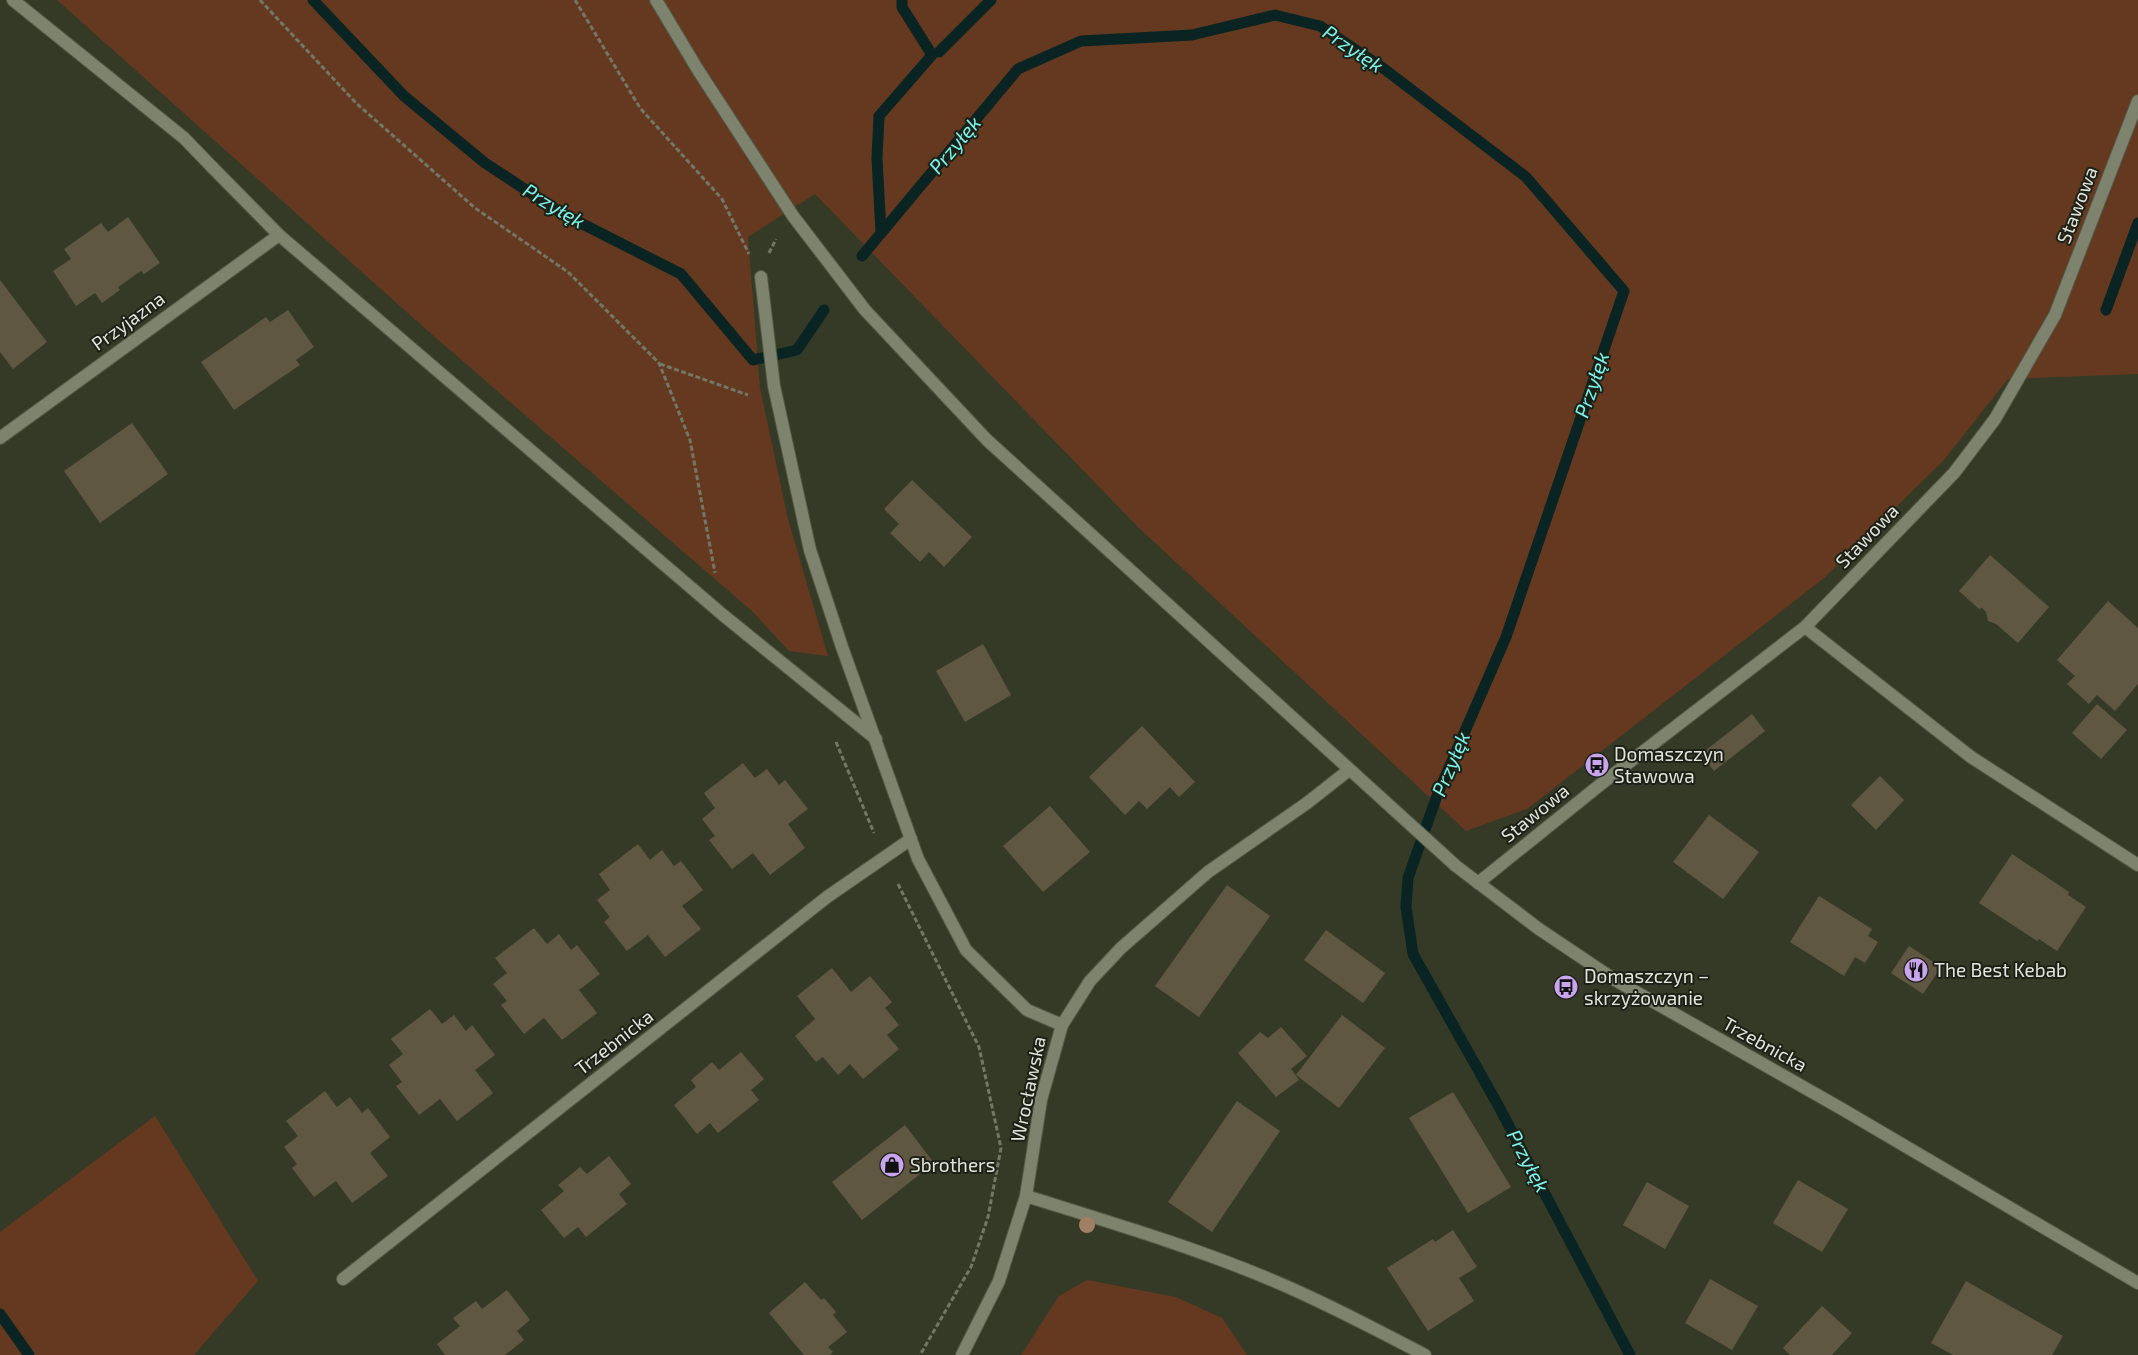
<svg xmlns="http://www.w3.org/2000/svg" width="2138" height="1355" font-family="'Exo 2',sans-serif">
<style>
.green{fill:#65391f}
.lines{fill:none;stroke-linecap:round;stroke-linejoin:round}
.stream{stroke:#092422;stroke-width:11}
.building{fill:#605742}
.service-casing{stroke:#535847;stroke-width:14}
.minor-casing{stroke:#535847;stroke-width:14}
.tertiary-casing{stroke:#535847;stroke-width:14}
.path{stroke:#737766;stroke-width:3;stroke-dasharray:5 2.5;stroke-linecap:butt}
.service{stroke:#7d836c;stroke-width:12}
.minor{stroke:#7d836c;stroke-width:12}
.tertiary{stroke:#7d836c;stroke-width:12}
.tree{fill:#a17f62}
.labels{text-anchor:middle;stroke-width:4;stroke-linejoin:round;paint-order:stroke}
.street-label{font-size:19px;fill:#e2e5d9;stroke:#1d2017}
.poi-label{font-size:19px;fill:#e2e5d9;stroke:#1d2017;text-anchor:start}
.water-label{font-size:20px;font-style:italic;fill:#79f5eb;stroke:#1d2017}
</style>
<rect width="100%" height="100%" fill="#353a26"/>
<g class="green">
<polygon points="57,0 2138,0 2138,374 2008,379 1943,461 1824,578 1527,809 1466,831 1139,528 815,194 748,237 760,388 788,519 828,656 789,651 753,612 428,331"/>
<polygon points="155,1116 258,1281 194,1355 0,1355 0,1232"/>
<polygon points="1087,1280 1176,1297 1222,1318 1247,1355 1021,1355 1059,1296"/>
</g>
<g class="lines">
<g class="stream">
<polyline points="313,0 404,96 485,163 561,213 681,274 753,360 797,350 824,310"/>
<polyline points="939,52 991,0"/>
<polyline points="881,233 877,158 879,116 932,55 902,7 902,0"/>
<polyline points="862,256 1018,69 1081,41 1192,35 1275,15 1320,26 1383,68 1526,177 1624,291 1506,637 1438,793 1408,878 1406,907 1413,954 1498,1105 1630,1355"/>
<polyline points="2106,310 2138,223"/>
<polyline points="0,1314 29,1355"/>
</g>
</g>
<g class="building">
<polygon points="128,217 160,263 144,274 141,271 118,287 120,290 102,303 95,293 76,306 53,271 71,259 64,249 101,223 108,232"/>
<polygon points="0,280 47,342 13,369 0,352"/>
<polygon points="288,310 314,347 296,360 300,365 234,410 201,362 266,317 270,322"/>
<polygon points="132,423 168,474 100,523 64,471"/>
<polygon points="912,480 972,537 944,567 929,552 920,562 890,533 899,524 884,509"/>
<polygon points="1990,555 2049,607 2018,643 1996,624 1988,621 1986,612 1982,608 1979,609 1959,591"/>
<polygon points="2108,601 2138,628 2138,684 2115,711 2097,695 2089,704 2067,684 2075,676 2057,660"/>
<polygon points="983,644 1011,695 965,722 936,671"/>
<polygon points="2097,704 2127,730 2101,759 2072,733"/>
<polygon points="1752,714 1765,731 1714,771 1701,754"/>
<polygon points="1142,726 1195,782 1179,797 1170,787 1147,809 1139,801 1125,815 1089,777"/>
<polygon points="743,763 755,778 767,769 779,785 785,780 808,809 788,824 805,848 770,875 753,853 732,869 709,840 715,836 702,819 715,808 704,793"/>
<polygon points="1880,776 1904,800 1876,830 1851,805"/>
<polygon points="1050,806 1090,852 1043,892 1003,846"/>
<polygon points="1709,815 1759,852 1723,899 1673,862"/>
<polygon points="638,844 650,860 662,850 674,866 681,861 703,890 682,906 701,929 665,957 648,935 627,951 604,922 610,917 597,900 610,890 599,874"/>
<polygon points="2012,854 2069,892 2068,895 2086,907 2057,951 2039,939 2037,941 1979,903"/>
<polygon points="1227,885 1270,916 1199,1017 1155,986"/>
<polygon points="1819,896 1872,929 1868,936 1878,942 1865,963 1855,957 1844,976 1790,942"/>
<polygon points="534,928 547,944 559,934 571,950 577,945 600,974 579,990 597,1013 562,1040 544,1018 524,1034 501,1005 507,1001 493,984 507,973 495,958"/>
<polygon points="1326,930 1385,973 1363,1003 1304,960"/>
<polygon points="1909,946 1941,967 1923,994 1891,973"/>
<polygon points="832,968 851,992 870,976 892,1002 885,1008 899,1025 887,1035 899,1049 863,1079 850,1064 838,1075 823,1057 816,1062 795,1036 815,1019 797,996"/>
<polygon points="430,1009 442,1024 454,1015 466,1031 472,1025 495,1055 475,1070 493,1093 457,1121 440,1099 419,1115 396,1086 402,1082 389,1065 403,1054 391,1039"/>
<polygon points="1342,1015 1385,1048 1339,1108 1296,1075"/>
<polygon points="1281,1027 1307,1056 1291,1069 1299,1080 1276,1097 1238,1053 1260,1032 1268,1038"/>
<polygon points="741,1052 764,1079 751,1090 759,1100 718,1133 710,1123 697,1134 674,1105 696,1087 691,1080 712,1062 719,1070"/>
<polygon points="325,1091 337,1107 350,1097 362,1113 368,1108 390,1137 370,1153 388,1176 352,1203 336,1181 314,1197 292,1168 297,1164 284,1147 298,1136 286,1121"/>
<polygon points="1453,1092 1511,1187 1468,1213 1409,1118"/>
<polygon points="1237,1101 1280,1131 1212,1232 1168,1202"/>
<polygon points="905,1125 934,1163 862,1220 832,1182"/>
<polygon points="609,1156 631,1184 619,1194 627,1204 586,1237 578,1227 564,1238 541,1210 564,1191 558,1185 580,1167 587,1174"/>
<polygon points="1798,1180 1848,1209 1822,1252 1773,1223"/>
<polygon points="1647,1182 1689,1206 1665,1249 1623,1225"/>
<polygon points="1453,1230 1477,1267 1459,1278 1474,1301 1428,1331 1387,1268 1433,1239 1435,1242"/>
<polygon points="1710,1279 1758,1306 1732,1350 1685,1323"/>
<polygon points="1966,1281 2063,1336 2052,1355 1953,1355 1931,1343"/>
<polygon points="805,1282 821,1300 824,1298 836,1312 833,1315 847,1332 828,1347 833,1352 830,1355 804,1355 769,1313"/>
<polygon points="507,1290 530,1320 517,1331 524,1340 505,1355 445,1355 437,1344 460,1326 453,1318 476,1301 482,1309"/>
<polygon points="1822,1306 1852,1333 1832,1355 1790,1355 1783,1348"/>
</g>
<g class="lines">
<defs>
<polyline id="service" points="13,0 184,138 212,167"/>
<g id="minor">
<polyline points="212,167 279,235 723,615 876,739"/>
<polyline points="761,277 774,386 810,550 842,647 918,859 966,950 1027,1010 1062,1025"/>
<polyline points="0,438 279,235"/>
<polyline points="1805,627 1971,757 2138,865"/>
<polyline points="1478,883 1601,784 1805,627 1954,473 1995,419 2055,315 2138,101"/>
<path d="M1026,1196c83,26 168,51 248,85 52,22 101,48 151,74"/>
<polyline points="343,1279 827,897 911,839"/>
<polyline points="962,1355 999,1281 1026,1196 1041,1100 1062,1025 1090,981 1121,948 1208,872 1307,803 1349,770"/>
</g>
<polyline id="tertiary" points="656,0 698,70 793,216 865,310 987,440 1456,866 1539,929 1615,980 1842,1109 2138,1283"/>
</defs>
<use href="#service" class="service-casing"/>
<use href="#minor" class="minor-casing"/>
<use href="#tertiary" class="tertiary-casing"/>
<g class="path">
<polyline points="260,0 356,103 475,208 568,272 659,363 690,440 715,573"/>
<polyline points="575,0 640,108 722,199 749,254"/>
<polyline points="769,253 776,239"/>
<polyline points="660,364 748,395"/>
<polyline points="836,742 874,833"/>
<polyline points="898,884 979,1047 1001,1148 988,1217 971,1267 920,1355"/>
</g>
<use href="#service" class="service"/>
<use href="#minor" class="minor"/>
<use href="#tertiary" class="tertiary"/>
</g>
<circle class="tree" cx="1087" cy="1225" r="8"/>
<defs>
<symbol id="bus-disc" viewBox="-11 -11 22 22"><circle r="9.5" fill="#c9a5ee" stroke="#1d2017"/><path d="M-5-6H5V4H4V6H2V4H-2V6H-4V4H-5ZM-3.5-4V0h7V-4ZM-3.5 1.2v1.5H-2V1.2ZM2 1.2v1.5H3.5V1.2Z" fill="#111"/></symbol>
<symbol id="restaurant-disc" viewBox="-11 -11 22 22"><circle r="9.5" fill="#c9a5ee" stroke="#1d2017"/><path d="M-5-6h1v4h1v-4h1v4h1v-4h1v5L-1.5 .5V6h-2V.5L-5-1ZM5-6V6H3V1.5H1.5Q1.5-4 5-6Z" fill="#111"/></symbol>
<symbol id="shop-disc" viewBox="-11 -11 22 22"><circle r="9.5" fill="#c9a5ee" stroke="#1d2017"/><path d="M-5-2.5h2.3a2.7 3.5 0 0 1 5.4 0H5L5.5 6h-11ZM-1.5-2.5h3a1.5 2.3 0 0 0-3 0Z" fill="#111"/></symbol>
</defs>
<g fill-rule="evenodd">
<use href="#bus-disc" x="1583" y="751" width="28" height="28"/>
<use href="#restaurant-disc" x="1902" y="956" width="28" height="28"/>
<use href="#bus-disc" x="1552" y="973" width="28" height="28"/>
<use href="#shop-disc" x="878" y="1151" width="28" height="28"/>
</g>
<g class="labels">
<g class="street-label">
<text transform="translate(2077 205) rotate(-69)" y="7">Stawowa</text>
<text transform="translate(128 321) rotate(-36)" y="7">Przyjazna</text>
<text transform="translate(1867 536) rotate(-46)" y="7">Stawowa</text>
<text transform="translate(1535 813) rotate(-39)" y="7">Stawowa</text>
<text transform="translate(614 1042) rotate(-38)" y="7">Trzebnicka</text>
<text transform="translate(1765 1044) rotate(29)" y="7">Trzebnicka</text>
<text transform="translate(1028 1089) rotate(-78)" y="7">Wrocławska</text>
</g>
<g class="poi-label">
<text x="1614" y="761">Domaszczyn<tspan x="1614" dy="22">Stawowa</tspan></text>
<text x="1934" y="977">The Best Kebab</text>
<text x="1584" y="983">Domaszczyn –<tspan x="1584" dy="22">skrzyżowanie</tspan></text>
<text x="910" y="1172">Sbrothers</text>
</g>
<g class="water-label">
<text transform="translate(1353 49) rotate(34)" y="7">Przyłęk</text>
<text transform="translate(955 145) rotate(-50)" y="7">Przyłęk</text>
<text transform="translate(554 206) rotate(31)" y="7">Przyłęk</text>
<text transform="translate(1592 385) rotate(-71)" y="7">Przyłęk</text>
<text transform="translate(1451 764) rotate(-67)" y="7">Przyłęk</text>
<text transform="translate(1528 1161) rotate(62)" y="7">Przyłęk</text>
</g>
</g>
</svg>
